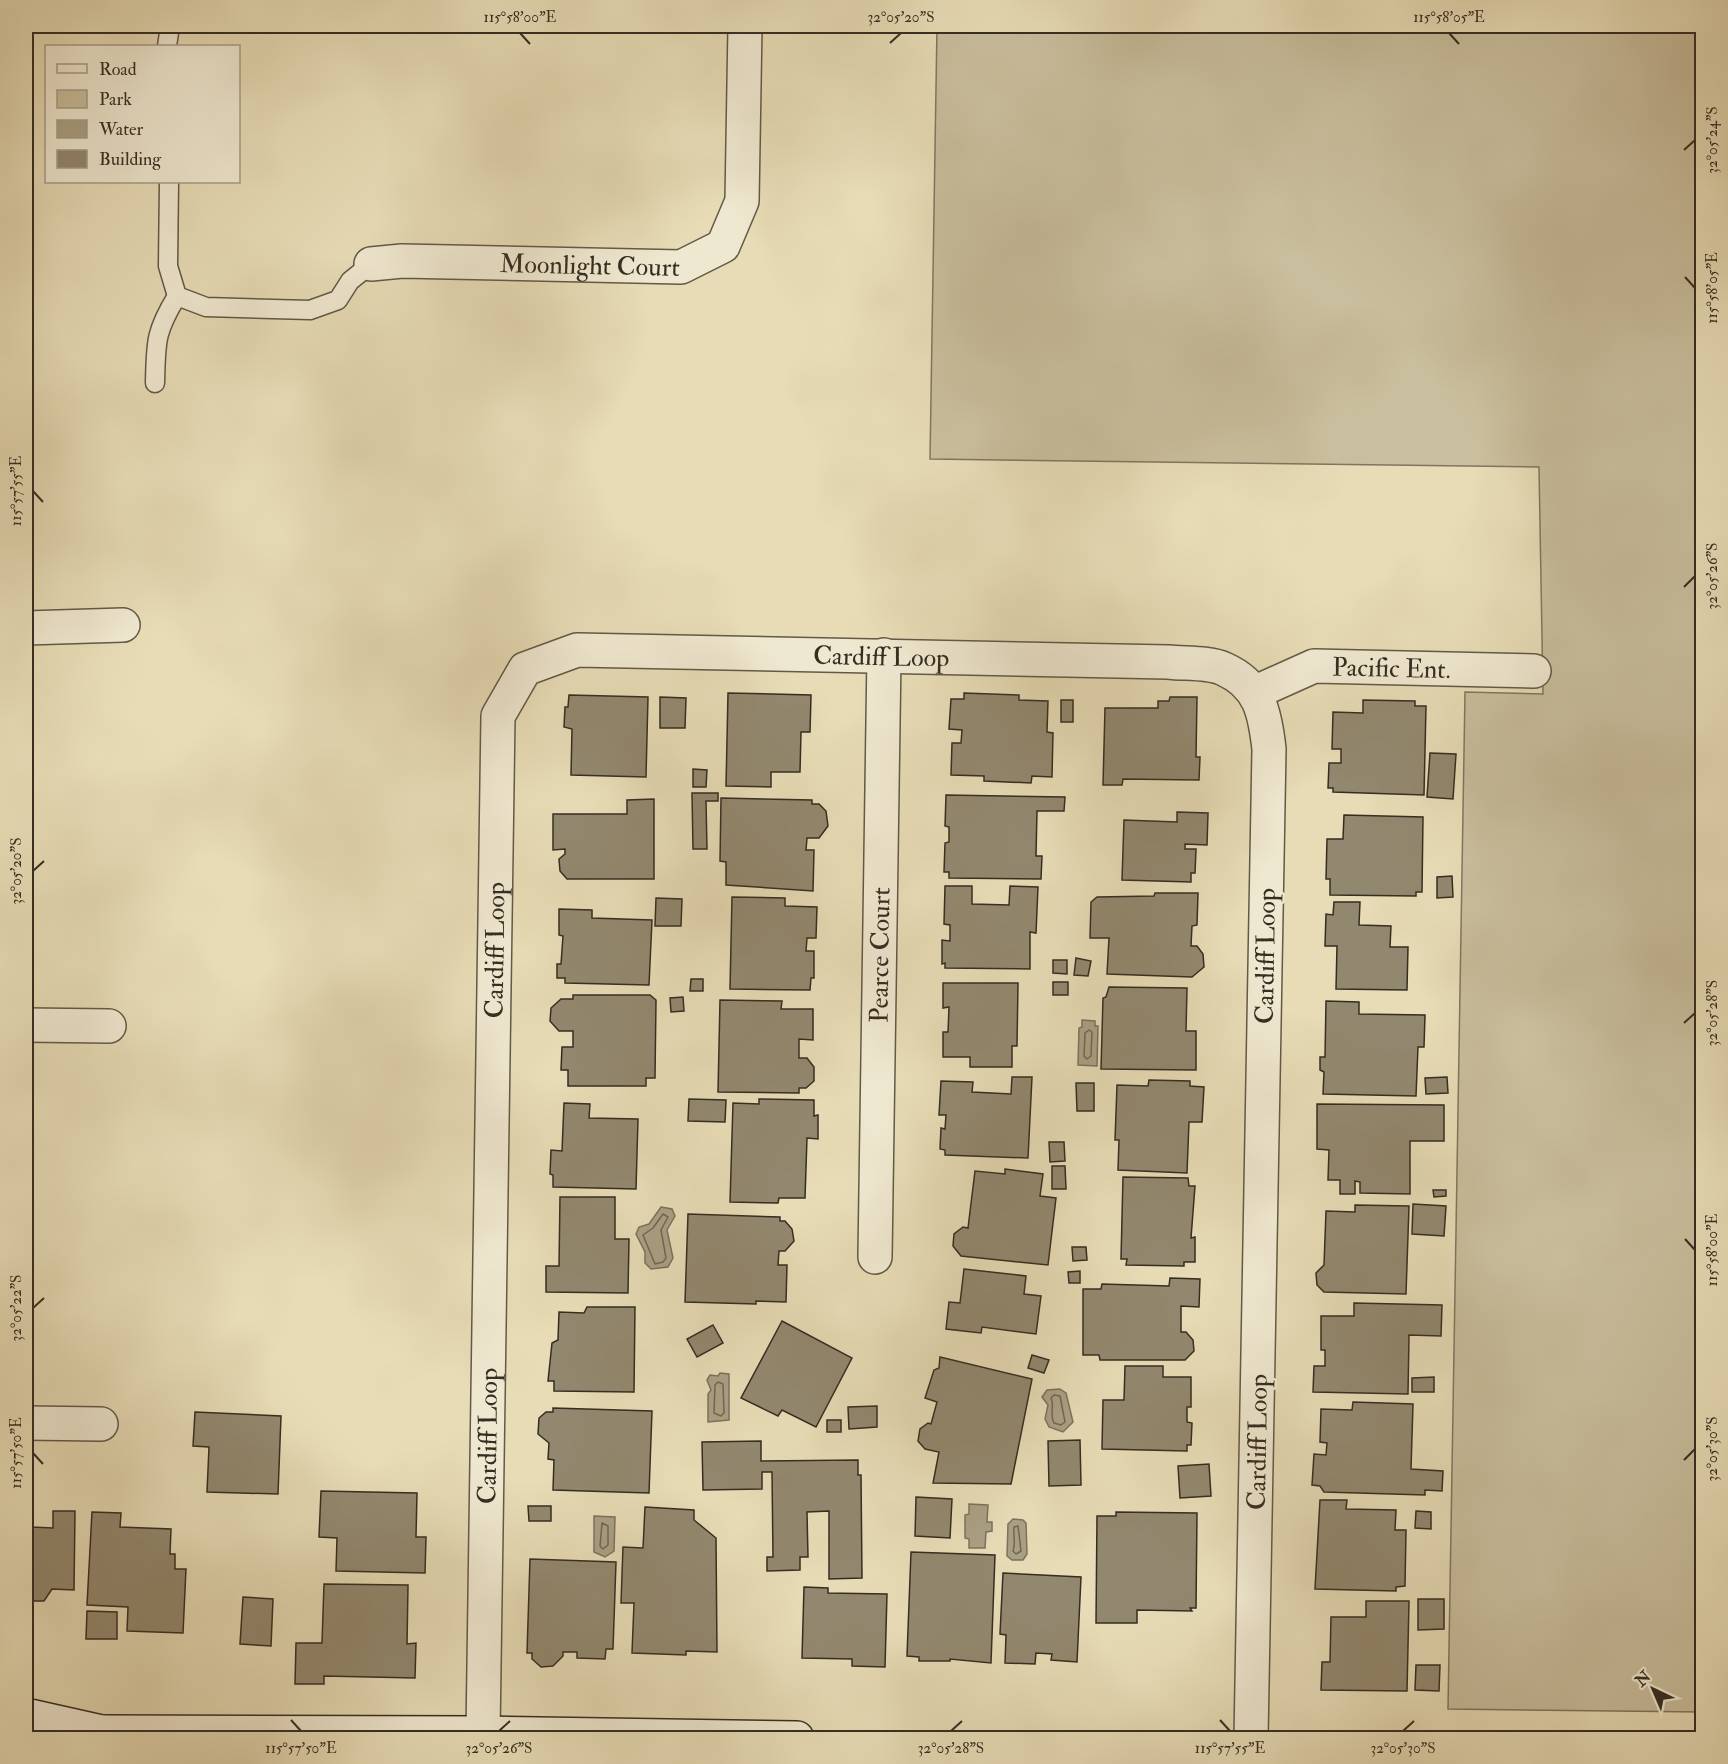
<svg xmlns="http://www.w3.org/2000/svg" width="1728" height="1764" font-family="'IM FELL Double Pica',serif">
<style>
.green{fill:#c9be9d;stroke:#7f7660;stroke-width:1.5}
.water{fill:#aaa084;stroke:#7b725d;stroke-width:1.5}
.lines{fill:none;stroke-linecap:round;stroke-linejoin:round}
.shore{stroke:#706653;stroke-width:1.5}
.building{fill:#92886f;stroke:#352d22;stroke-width:1.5}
.service-casing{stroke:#625947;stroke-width:21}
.minor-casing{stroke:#625947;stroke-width:36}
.secondary-casing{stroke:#352d22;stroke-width:36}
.service{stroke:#efe8d0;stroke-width:18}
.minor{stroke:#efe8d0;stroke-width:33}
.secondary{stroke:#efe8d0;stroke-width:33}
.ticks{fill:none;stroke:#352d22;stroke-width:2}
.labels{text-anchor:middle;stroke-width:5;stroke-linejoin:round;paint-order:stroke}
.street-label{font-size:26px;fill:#352d22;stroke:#efe8d0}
.neatline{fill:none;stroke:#352d22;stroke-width:2}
.ticks-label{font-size:15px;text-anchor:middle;fill:#352d22}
</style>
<rect width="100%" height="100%" fill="#e7dcb6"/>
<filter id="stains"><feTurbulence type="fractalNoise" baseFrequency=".00333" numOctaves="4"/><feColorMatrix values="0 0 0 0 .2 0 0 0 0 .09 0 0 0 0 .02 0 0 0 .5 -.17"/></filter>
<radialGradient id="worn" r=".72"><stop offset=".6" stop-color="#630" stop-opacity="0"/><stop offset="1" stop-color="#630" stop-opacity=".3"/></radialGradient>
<polygon class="green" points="937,26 1702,26 1702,1712 1448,1709 1465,692 1543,694 1539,467 930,459"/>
<g class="water">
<polygon points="1082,1020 1095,1021 1095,1026 1098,1026 1097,1066 1078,1065 1079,1028 1082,1027"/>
<polygon points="661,1207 672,1209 675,1216 667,1230 673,1258 668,1267 651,1269 645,1263 645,1252 636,1234 639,1227 649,1224"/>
<polygon points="720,1373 729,1374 729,1420 708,1422 708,1394 711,1390 707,1380 710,1375 718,1376"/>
<polygon points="1060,1389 1066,1393 1073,1422 1063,1432 1049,1427 1045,1419 1048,1405 1042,1397 1047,1390"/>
<polygon points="969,1504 988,1505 987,1522 992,1522 992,1531 986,1532 985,1548 969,1548 969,1539 965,1538 965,1515 969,1514"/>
<polygon points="594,1516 615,1517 614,1551 605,1557 594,1552"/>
<polygon points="1013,1519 1023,1520 1026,1523 1027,1554 1023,1560 1012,1560 1007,1556 1008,1524"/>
</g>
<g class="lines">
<g class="shore">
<polygon points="1089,1030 1092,1032 1091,1056 1087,1059 1084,1056 1085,1033"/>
<polygon points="663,1214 668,1217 661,1230 666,1258 663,1262 655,1264 643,1235 653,1228"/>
<polygon points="718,1382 723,1384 724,1413 721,1416 714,1413 715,1385"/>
<path d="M1054,1395l6,1 5,26 -4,3 -7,-2c-5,-9 1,-16 -3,-25z"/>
<polygon points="602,1523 608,1526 608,1545 603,1549 600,1546"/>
<path d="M1018,1526l3,25 -5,3 -3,-3c3,-8 0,-16 1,-24z"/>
</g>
</g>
<g class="building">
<polygon points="728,693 811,695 810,732 801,732 800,772 771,772 771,787 726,786"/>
<polygon points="964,693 1019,695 1019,700 1048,701 1047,732 1053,733 1052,777 1032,776 1031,783 984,781 984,776 951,775 952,743 961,743 962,730 949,729 951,699 964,699"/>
<polygon points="569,695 648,697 646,777 571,775 572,729 564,727 565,707 568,707"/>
<polygon points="660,697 686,698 685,728 660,728"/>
<polygon points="1170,697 1197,697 1196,757 1200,757 1199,780 1123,779 1122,785 1103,785 1105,708 1158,708 1158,701 1169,701"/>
<rect x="1061" y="700" width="12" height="22"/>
<polygon points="1363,700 1415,701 1415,706 1426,706 1424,795 1333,792 1333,788 1328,788 1329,763 1341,763 1341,749 1332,749 1333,712 1363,713"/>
<polygon points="1430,753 1456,754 1453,799 1427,797"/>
<polygon points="693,769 707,770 706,787 693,787"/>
<polygon points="692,793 718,793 718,801 706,801 707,849 693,849"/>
<polygon points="946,795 1065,797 1064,811 1037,811 1036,856 1042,856 1041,879 949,878 949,872 944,872 945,843 949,842 949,827 945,826"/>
<polygon points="721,798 812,800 812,804 819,804 826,811 828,826 819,838 807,838 806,850 814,850 813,891 726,885 726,862 720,861"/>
<polygon points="654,799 654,879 567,879 560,871 559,859 565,854 565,849 553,850 553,814 627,814 627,800"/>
<polygon points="1177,812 1208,813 1207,845 1185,844 1185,849 1196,849 1195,873 1191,873 1191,882 1122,880 1124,820 1177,822"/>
<polygon points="1344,815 1423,817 1422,892 1416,892 1416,896 1330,895 1330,879 1326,879 1327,839 1343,839"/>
<polygon points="1452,876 1453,897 1437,898 1437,877"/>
<polygon points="945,886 972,886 972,904 1009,905 1010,886 1038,887 1036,933 1030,932 1030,969 945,968 945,963 942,964 942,940 950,941 950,925 944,924"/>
<polygon points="1155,893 1198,893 1197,925 1192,926 1191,946 1197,946 1203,954 1204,967 1192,977 1107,974 1109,938 1090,938 1091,902 1097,897 1154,896"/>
<polygon points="732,897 785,898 785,906 817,907 816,938 807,938 806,951 814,951 814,978 811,978 810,990 730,989"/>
<polygon points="656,898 682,899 681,926 655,926"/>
<polygon points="1334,902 1360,902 1359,925 1391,926 1390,947 1408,947 1407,990 1336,989 1337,946 1325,946 1326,914 1333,915"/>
<polygon points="559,909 592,910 592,918 652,920 649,985 565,983 565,978 557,978 557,964 561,964 563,936 559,935"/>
<polygon points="1076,958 1091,961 1088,976 1074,975"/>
<polygon points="1053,960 1067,960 1067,974 1053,973"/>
<polygon points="691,979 703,979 703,991 690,991"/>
<rect x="1053" y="982" width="15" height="13"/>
<polygon points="943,983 1018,983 1017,1046 1012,1046 1012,1067 970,1067 970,1057 943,1057 943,1032 948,1032 949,1007 943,1008"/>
<polygon points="1109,987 1187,988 1186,1031 1196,1031 1196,1070 1101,1069 1103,998 1106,997"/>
<polygon points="573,995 650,995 656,1000 655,1078 646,1078 646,1086 568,1086 568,1070 561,1070 562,1047 573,1047 573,1031 559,1031 550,1021 551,1008 561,999 573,999"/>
<polygon points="683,997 684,1011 671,1012 670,998"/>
<polygon points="720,1000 782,1001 781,1009 813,1009 813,1040 799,1039 799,1058 807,1058 814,1067 814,1081 806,1088 799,1088 799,1093 718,1092"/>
<polygon points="1326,1001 1359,1002 1359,1014 1425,1015 1424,1047 1418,1047 1416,1096 1323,1094 1324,1072 1320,1070 1320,1057 1325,1057"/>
<polygon points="1012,1077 1032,1077 1028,1158 945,1155 945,1150 940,1149 941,1128 945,1129 946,1115 939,1115 941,1081 973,1082 972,1092 1011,1094"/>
<polygon points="1447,1077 1448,1093 1426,1094 1425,1078"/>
<polygon points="1149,1080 1190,1081 1190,1086 1204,1087 1202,1122 1189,1122 1187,1173 1118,1170 1119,1140 1115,1140 1117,1085 1148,1086"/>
<polygon points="1076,1083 1094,1083 1094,1111 1077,1111"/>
<polygon points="689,1099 726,1100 725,1122 688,1121"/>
<polygon points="759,1099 814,1100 814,1116 818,1115 818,1139 807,1138 805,1198 779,1198 778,1203 730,1202 733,1103 759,1104"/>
<polygon points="564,1103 590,1104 589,1118 638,1119 636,1189 553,1187 553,1175 550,1174 551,1150 562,1151"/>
<polygon points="1317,1104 1444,1105 1444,1141 1410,1141 1410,1194 1360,1193 1360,1182 1355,1181 1355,1194 1340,1194 1340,1180 1328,1180 1329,1150 1317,1149"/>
<polygon points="1049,1142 1064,1142 1065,1161 1050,1162"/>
<polygon points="1052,1166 1065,1166 1066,1189 1052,1189"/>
<polygon points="1005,1169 1043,1174 1040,1196 1056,1198 1048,1265 961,1256 953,1246 954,1234 963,1227 968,1228 975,1171 1005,1174"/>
<polygon points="1123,1177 1188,1178 1189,1186 1195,1186 1191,1238 1195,1237 1195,1262 1184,1262 1184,1266 1126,1265 1127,1259 1121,1259"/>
<polygon points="1433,1190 1446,1190 1446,1196 1434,1197"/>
<polygon points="560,1197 615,1197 615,1239 629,1239 628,1293 546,1292 546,1266 559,1266"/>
<polygon points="1413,1204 1446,1206 1444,1236 1412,1234"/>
<polygon points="1355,1205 1409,1206 1406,1294 1324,1292 1317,1285 1316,1273 1324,1265 1326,1211 1355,1212"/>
<polygon points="688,1214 780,1217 780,1221 785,1221 792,1229 794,1241 785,1251 779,1251 778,1265 787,1265 786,1302 756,1301 756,1304 685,1302"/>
<polygon points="1072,1247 1086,1247 1087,1260 1073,1261"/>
<polygon points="964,1269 1026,1276 1024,1294 1041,1296 1036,1334 982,1327 981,1333 946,1329 949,1302 960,1303"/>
<polygon points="1080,1271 1080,1283 1069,1283 1068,1272"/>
<polygon points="1170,1278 1200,1279 1199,1307 1181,1306 1181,1332 1186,1332 1193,1340 1194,1351 1185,1360 1100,1360 1099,1355 1083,1355 1083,1289 1101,1289 1102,1284 1169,1286"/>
<polygon points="1354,1303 1442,1305 1441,1336 1409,1335 1408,1394 1313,1392 1314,1366 1325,1366 1325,1350 1321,1350 1321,1316 1354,1316"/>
<polygon points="587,1307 635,1307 634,1392 554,1391 554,1381 548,1381 552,1343 558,1340 559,1312 584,1313"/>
<polygon points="782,1321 852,1358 816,1427 782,1410 778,1416 741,1398"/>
<polygon points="713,1325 723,1343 697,1357 687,1339"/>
<polygon points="1032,1355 1049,1360 1044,1373 1028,1368"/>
<polygon points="940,1357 1032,1379 1011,1484 933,1483 939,1452 925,1449 918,1441 920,1429 928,1423 931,1424 937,1402 925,1398 934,1370 939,1368"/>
<polygon points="1125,1366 1163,1366 1163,1377 1191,1377 1191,1407 1187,1407 1187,1422 1192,1423 1191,1445 1187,1445 1187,1451 1102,1449 1103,1400 1124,1400"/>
<polygon points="1434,1377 1434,1392 1412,1392 1412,1378"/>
<polygon points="1353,1402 1413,1404 1411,1469 1443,1471 1442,1491 1425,1490 1425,1495 1324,1492 1320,1486 1312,1485 1314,1454 1326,1455 1327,1443 1320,1442 1321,1409 1352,1410"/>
<polygon points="877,1406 877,1427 849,1429 848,1407"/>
<polygon points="553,1408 652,1411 649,1493 553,1490 554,1460 548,1459 549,1443 538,1434 539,1418 546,1412 553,1412"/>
<polygon points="195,1412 281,1416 278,1494 207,1492 209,1447 193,1446"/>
<rect x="827" y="1420" width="14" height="12"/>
<polygon points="1080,1440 1081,1485 1049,1486 1048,1441"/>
<polygon points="761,1441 761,1461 858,1460 858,1475 861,1475 862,1578 829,1579 829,1511 807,1512 808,1557 800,1557 800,1570 767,1571 767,1557 773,1557 772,1472 762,1472 762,1489 703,1490 702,1442"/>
<polygon points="1209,1464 1211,1496 1180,1498 1178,1466"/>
<polygon points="321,1491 417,1493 416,1537 426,1537 425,1573 336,1571 337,1538 319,1537"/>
<polygon points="916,1497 952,1499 950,1538 915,1536"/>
<polygon points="1320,1500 1347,1500 1346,1509 1396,1510 1395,1530 1406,1530 1405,1586 1396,1587 1396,1591 1315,1589"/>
<polygon points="528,1506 551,1506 551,1521 529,1521"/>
<polygon points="645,1507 694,1510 694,1520 716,1538 717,1652 686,1651 686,1655 632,1653 634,1603 621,1603 623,1547 643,1548"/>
<polygon points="53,1511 75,1511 74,1590 52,1589 44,1601 26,1601 26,1515 31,1515 31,1527 53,1528"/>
<polygon points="1416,1511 1431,1512 1431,1529 1415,1528"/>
<polygon points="92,1512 121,1513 120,1527 171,1529 170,1554 175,1554 175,1569 186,1569 183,1633 127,1631 128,1607 87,1605"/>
<polygon points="1116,1512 1197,1513 1196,1608 1190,1608 1192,1611 1137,1610 1137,1623 1096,1623 1097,1516 1116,1516"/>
<polygon points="911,1552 995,1555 991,1663 950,1659 950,1661 919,1661 919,1657 907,1656"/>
<polygon points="530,1559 616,1562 613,1649 606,1649 605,1659 577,1658 577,1652 563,1652 563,1656 553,1666 541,1667 532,1659 532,1653 527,1653"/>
<polygon points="1003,1573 1081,1577 1077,1662 1051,1660 1052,1654 1036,1653 1035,1664 1005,1663 1006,1635 1000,1634"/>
<polygon points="324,1584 408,1585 407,1644 416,1643 415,1678 324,1676 324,1684 295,1684 296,1643 322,1643"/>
<polygon points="804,1587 828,1588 828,1593 887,1594 885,1667 852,1666 852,1659 802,1658"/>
<polygon points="243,1597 273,1599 271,1646 240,1644"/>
<polygon points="1418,1599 1444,1599 1444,1629 1418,1630"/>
<polygon points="1366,1601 1409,1601 1407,1691 1321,1690 1322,1662 1330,1662 1331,1617 1366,1617"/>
<polygon points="87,1611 117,1612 117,1639 86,1639"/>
<polygon points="1416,1665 1440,1665 1439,1691 1415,1690"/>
</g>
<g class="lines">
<defs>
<g id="service">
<polyline points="167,46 170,26"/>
<polyline points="169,182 168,266 177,296 206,307 310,310 338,300 350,281 371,264"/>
<path d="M155,383c1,-41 0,-51 22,-87"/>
</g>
<g id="minor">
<path id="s1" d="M371,264l31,-3 279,6 42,-21 19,-45 3,-175"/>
<polyline points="26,628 123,625"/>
<path id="s2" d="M1256,692l58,-26 220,5"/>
<polyline points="26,1025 109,1026"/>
<path id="s3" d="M875,1257l9,-602"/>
<polyline points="26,1423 101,1424"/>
<path id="s4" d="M483,1733l15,-1017 27,-47 52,-19 591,12c17,2 41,0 56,7 36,16 41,44 45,80l-18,989"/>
</g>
<g id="secondary">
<polyline points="26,1715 102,1732"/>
<polyline points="75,1738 104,1732 483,1733 797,1738"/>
</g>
</defs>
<use href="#service" class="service-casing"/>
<use href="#minor" class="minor-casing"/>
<use href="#secondary" class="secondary-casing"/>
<use href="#service" class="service"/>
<use href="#minor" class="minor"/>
<use href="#secondary" class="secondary"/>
</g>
<path class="ticks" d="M520,33l10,11M1449,33l10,11M890,43l11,-10M1684,150l11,-10M1685,277l10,11M33,491l10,11M1684,587l11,-11M33,871l11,-10M1684,1023l11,-10M1685,1239l10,11M33,1308l11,-10M33,1453l10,11M1684,1460l11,-11M291,1720l10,11M1220,1720l10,11M499,1731l11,-10M951,1731l11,-10M1403,1731l11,-10"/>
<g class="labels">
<g class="street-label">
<text dy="9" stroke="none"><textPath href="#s1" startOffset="219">Moonlight Court</textPath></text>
<text dy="9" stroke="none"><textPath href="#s4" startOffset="1431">Cardiff Loop</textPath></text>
<text dy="9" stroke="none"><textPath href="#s2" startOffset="141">Pacific Ent.</textPath></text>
<text dy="9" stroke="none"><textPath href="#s4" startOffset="783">Cardiff Loop</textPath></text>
<text dy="9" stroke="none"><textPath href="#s3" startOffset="302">Pearce Court</textPath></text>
<text transform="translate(1265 956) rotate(-89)" y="9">Cardiff Loop</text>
<text dy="9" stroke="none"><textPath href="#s4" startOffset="297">Cardiff Loop</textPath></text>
<text transform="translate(1257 1442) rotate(-89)" y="9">Cardiff Loop</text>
</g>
</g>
<rect width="1728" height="1764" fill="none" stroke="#e7dcb6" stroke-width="66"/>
<rect x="45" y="45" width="195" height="138" fill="#efe8d0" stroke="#a59d8a" stroke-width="1.5"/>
<rect x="57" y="64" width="30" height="9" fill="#efe8d0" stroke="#a59d8a" stroke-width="1.5"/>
<text x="99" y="75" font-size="18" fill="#352d22">Road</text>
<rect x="57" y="90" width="30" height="18" fill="#c9be9d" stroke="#a59d8a" stroke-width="1.5"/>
<text x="99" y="105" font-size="18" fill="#352d22">Park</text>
<rect x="57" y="120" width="30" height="18" fill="#aaa084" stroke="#a59d8a" stroke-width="1.5"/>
<text x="99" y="135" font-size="18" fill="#352d22">Water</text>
<rect x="57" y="150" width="30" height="18" fill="#92886f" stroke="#a59d8a" stroke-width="1.5"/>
<text x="99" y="165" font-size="18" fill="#352d22">Building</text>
<g transform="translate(1653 1689) rotate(316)" stroke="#efe8d0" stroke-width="4.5" paint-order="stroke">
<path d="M0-4.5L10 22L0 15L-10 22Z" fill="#352d22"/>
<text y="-9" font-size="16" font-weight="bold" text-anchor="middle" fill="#352d22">N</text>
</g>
<rect x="33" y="33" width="1662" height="1698" class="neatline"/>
<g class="ticks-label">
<text x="520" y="22">115°58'00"E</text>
<text x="901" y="22">32°05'20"S</text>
<text x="1449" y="22">115°58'05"E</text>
<text transform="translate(1712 140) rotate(-90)" y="5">32°05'24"S</text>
<text transform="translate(1712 288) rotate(-90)" y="5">115°58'05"E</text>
<text transform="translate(16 491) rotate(-90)" y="5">115°57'55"E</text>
<text transform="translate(1712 576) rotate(-90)" y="5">32°05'26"S</text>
<text transform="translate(16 871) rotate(-90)" y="5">32°05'20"S</text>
<text transform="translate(1712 1013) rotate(-90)" y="5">32°05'28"S</text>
<text transform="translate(1712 1250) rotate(-90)" y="5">115°58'00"E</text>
<text transform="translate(16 1308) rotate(-90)" y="5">32°05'22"S</text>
<text transform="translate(1712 1449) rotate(-90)" y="5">32°05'30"S</text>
<text transform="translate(16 1453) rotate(-90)" y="5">115°57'50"E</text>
<text x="301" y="1753">115°57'50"E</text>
<text x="499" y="1753">32°05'26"S</text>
<text x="951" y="1753">32°05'28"S</text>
<text x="1230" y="1753">115°57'55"E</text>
<text x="1403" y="1753">32°05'30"S</text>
</g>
<rect width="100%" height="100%" filter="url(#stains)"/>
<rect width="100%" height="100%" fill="url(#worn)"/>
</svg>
